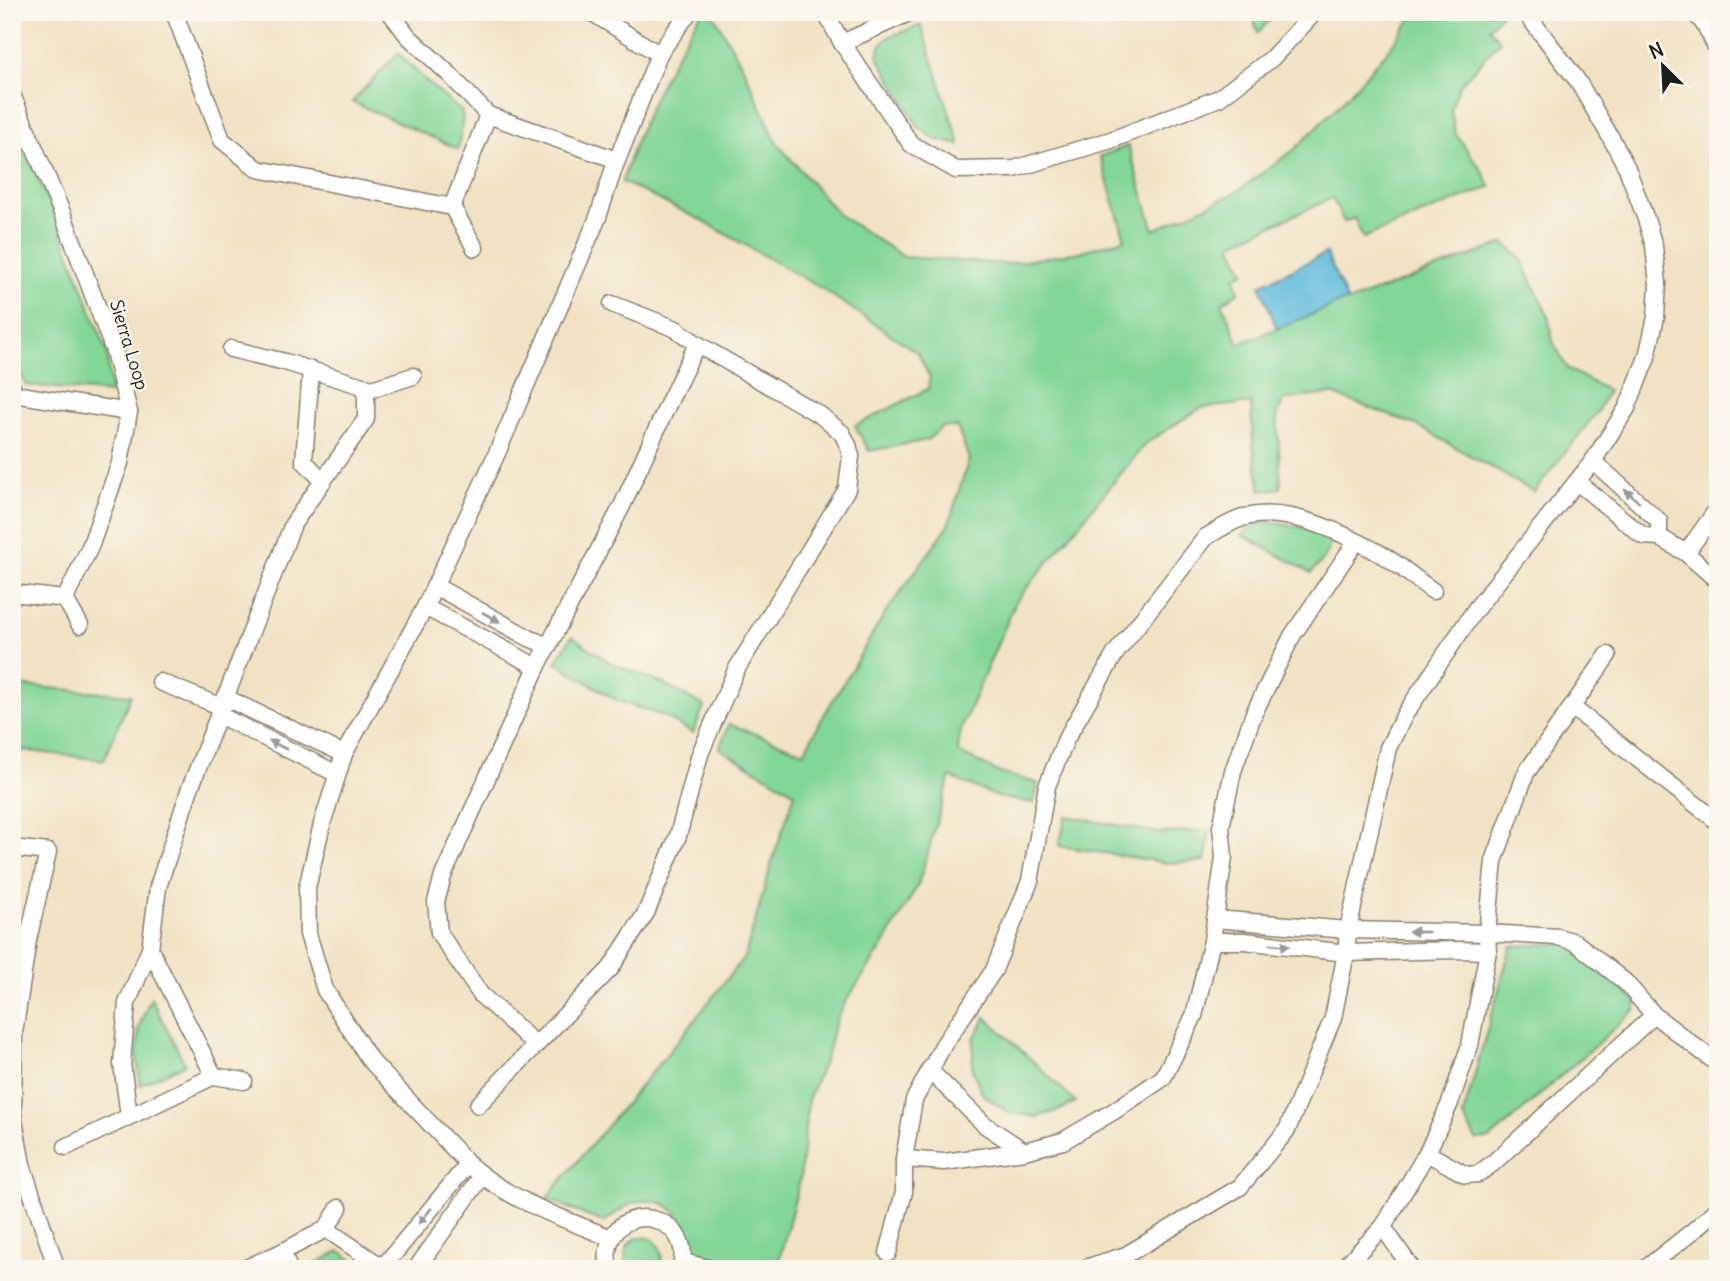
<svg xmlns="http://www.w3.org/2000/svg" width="1730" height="1281" font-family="Delius,sans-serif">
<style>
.green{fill:#82d698;stroke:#4f795a;stroke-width:2}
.water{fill:#5dbbdb;stroke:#3c6c7c;stroke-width:2}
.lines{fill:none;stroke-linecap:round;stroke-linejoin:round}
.street-casing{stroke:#867f70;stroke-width:19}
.street{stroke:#fff;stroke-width:16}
.oneway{fill:#999}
.labels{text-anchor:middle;stroke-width:5;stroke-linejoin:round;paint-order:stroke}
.street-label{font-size:18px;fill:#1c1c1c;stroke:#fbf7ec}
</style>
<rect width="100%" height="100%" fill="#fbf7ec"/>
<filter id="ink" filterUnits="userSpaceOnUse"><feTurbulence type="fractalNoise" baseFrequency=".0143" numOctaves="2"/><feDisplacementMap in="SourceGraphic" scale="14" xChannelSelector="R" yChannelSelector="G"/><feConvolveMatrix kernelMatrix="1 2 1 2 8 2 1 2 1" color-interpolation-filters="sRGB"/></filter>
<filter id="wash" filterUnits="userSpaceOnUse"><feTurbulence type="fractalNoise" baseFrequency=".00686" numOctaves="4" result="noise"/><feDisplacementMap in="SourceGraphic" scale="28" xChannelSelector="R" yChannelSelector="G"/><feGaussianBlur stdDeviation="1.57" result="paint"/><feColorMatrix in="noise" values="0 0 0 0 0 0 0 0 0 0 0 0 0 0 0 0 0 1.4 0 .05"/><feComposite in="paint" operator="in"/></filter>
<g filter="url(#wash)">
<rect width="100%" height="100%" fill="#f1e2c4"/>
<g class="green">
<path d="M702,12h10l31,55 34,76 62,72 65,42 101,7 74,-12 46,-13 -25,-83 28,-10 26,84 81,-37 59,-43 46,-46 49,-55 27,-37h87l-14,16 11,13 -41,45 -8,23 4,24 28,39 7,15 -127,51 -9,-20 -10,4 -12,-24 -101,46 13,28 -9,5 4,15 -17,11 17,41 108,-44 1,2 157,-59 17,17 26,56 5,26 15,27 40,22 -11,21 -63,80 -118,-67 -84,-31 -46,5 -9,14 4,75 -20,3 -8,-44 -2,-44 -50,5 -56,36 -129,157 -56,130 -2,21 42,21 38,10 -4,20 -36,-6 -48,-20 -32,108 -37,64 -37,55 -11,25 -6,25 -19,46 -8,79 -22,86 -29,-2 -55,-9c-4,-29 -23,-61 -57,-52 -12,3 -23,13 -33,20 -20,-6 -37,-15 -57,-24l135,-162 63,-80 27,-94 23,-69 -76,-45 10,-24 75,28 20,-37 60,-100 64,-89 21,-67 -12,-32h-15l-15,13 -58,11 -14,-25 73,-37 2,-11 -12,-25 -94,-63 -123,-70 -79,-38c18,-60 46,-118 80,-170z"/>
<polygon points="1251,12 1277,12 1258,33"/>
<polygon points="921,25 960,145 935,139 919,128 878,57 880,46 888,37"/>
<polygon points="398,53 426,81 462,112 463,119 458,149 352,102"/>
<polygon points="12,125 55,215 107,352 111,393 25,385 12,342"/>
<path d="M1266,522l41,6 21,7c5,20 -5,24 -17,38l-69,-38 9,-8z"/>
<polygon points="572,636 611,663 664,684 704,706 693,733 661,715 618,701 556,663"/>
<polygon points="12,685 131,695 104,760 12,749"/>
<polygon points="1066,816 1160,833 1210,830 1205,861 1167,863 1059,846"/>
<polygon points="1572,943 1637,1002 1635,1010 1490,1139 1476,1140 1463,1116 1511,946"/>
<polygon points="151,998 185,1064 140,1085 137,1058 139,1026"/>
<polygon points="986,1017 1076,1102 1060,1110 1036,1117 1008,1112 983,1095 972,1069 974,1039"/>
<path d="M639,1237c19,-1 29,16 18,32h-27c-9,-13 -5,-26 9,-32z"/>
<polygon points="340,1251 366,1269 312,1269 311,1266"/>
</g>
<polygon class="water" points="1326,253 1347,300 1277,329 1260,285"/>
</g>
<g filter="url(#ink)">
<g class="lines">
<defs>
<g id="street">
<polyline points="174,12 222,140 258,169 452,207 475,248"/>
<polyline points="390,12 408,36 449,74 488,115 617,160"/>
<polyline points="591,12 659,54"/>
<polyline points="825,12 842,43 911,144 956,170 1014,169 1111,140 1219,98 1271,59 1315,12"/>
<polyline points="1694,12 1705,25 1718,51"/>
<polyline points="842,43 911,12"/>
<polyline points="12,95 63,215 114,351 129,412 120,463 90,547 65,599"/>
<polyline points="452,207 488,115"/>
<polyline points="612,304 676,329 697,344"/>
<polygon points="697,344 820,415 842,433 848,445 851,456 847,489 736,670 700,754 678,836 646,913 610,969 536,1045 481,995 439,933 436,902 443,876 537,667 622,506 669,402"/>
<polyline points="231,349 285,362 372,389 413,376"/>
<polyline points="311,370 304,461 323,481"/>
<polyline points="12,387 14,394 129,412"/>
<polyline points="1593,461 1659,521 1659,537"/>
<polyline points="1577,482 1643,536 1659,537 1686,553 1718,581"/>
<polyline points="1686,553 1718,508"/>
<polyline points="435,586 529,638 548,646"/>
<polyline points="12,593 65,599"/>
<polyline points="65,599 80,625"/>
<polyline points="425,607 537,667"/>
<polyline points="160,682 222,707"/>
<polyline points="226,698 344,754"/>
<polyline points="1573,708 1718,822"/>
<polyline points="219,715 337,774"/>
<polyline points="12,848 48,852 28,940 14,1033 13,1115 22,1165 57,1269"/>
<polyline points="1215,919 1348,930 1487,933 1558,937 1575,942 1625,982 1654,1015 1718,1064"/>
<polyline points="1212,941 1245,941 1346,953 1456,950 1488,951"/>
<polyline points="929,1070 985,1125 1024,1151"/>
<polyline points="214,1076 150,949 158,887 189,791 293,524 366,419 366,388"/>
<polyline points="478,1105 536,1045"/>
<polyline points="129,1116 122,1064 127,1003 150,949"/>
<polyline points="66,1147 214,1076 244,1081"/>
<polyline points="1427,1153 1466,1175 1478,1174 1492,1164 1654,1015"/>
<polyline points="904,1159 944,1162 1024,1151 1063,1141 1114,1111 1163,1078 1194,1016 1212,941 1224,857 1221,827 1233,771 1254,713 1292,636 1356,542"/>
<polyline points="1383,1227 1412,1269"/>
<polyline points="326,1229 385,1269"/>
<path d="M611,1238c-50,-20 -102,-38 -143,-74l-98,-104 -45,-70 -17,-56 -1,-46 15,-64 22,-70 81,-147 72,-154 101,-236 16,-49 45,-114 30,-42"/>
<polyline points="282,1252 289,1269"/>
<path d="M888,1253l16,-61v-33l10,-59 30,-56 50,-74 36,-89 17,-95 19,-47 49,-85 91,-117c14,-8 28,-18 44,-21 42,-8 93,17 129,37 19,10 36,26 54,38"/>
<polyline points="683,1262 712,1269"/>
<polyline points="383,1267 468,1164"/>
<polyline points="244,1269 282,1252 326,1229 339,1208"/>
<polyline points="416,1269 482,1176"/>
<path d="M610,1269c-4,-9 -3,-18 0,-27 17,-45 87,-21 70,27"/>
<polyline points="1082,1269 1126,1255 1240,1187 1287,1130 1333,1018 1346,953 1348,930 1388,748 1405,714 1475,610 1593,461 1627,408 1647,357 1656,317 1658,284 1654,246 1646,219 1627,168 1611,138 1577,80 1525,12"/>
<polyline points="1342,1269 1383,1227 1427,1153 1450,1103 1470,1045 1488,951 1487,933 1494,861 1526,773 1608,655"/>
<polyline points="1645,1269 1693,1231 1718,1209"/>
</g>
</defs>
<use href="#street" class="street-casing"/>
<use href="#street" class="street"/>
</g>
<defs><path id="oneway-solid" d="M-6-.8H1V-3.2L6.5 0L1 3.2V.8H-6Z" transform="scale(1.75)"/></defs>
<g class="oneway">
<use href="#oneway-solid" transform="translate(1632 496) rotate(-138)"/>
<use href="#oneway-solid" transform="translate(491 617) rotate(29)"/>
<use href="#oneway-solid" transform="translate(278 745) rotate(-153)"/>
<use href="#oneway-solid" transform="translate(1419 932) rotate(-179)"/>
<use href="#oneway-solid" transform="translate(1280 945) rotate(6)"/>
<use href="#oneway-solid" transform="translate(425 1216) rotate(130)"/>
</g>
</g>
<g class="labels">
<g class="street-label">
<text transform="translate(129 345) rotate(73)" y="6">Sierra Loop</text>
</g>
</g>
<rect width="1730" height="1281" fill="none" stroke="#fbf7ec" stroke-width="42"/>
<g transform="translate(1663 66) rotate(336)" stroke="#fbf7ec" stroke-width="5" paint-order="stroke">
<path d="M0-5L12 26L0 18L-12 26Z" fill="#1c1c1c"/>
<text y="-10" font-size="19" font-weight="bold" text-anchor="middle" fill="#1c1c1c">N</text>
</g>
</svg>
